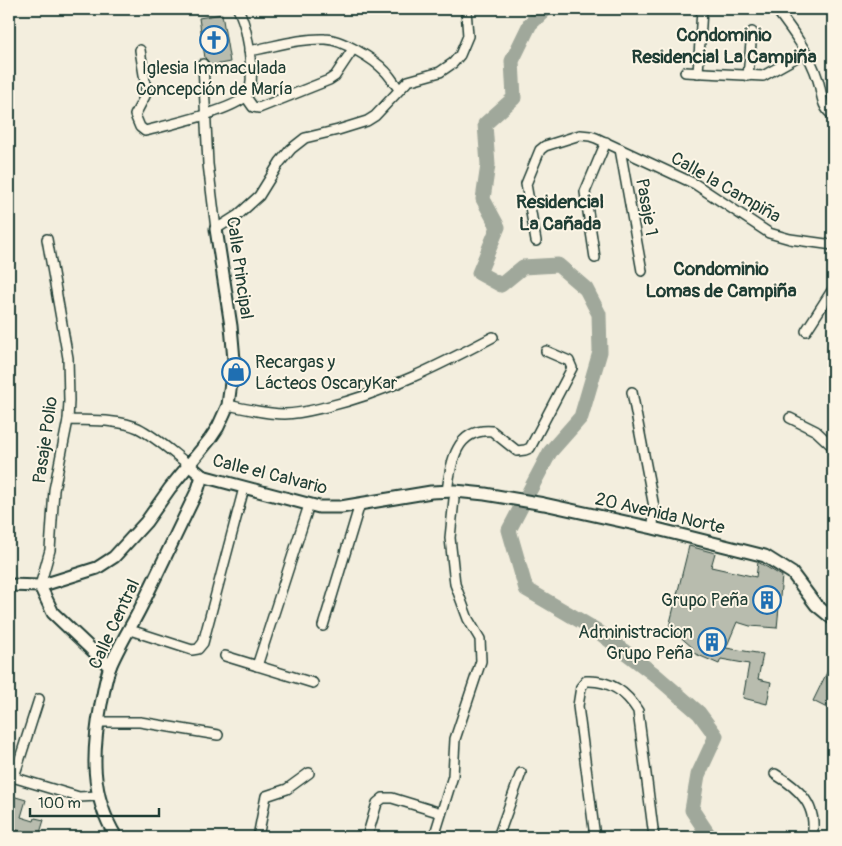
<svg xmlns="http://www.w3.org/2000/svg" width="842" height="846" font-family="Pangolin,sans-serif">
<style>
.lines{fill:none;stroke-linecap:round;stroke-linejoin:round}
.river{stroke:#a0a89b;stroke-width:15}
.building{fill:#b8bcae;stroke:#1f3d34}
.street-casing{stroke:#1f3d34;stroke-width:12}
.secondary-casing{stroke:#1f3d34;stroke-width:15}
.street{stroke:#fcf5e5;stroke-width:9}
.secondary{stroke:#fcf5e5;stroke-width:11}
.labels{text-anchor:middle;stroke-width:4;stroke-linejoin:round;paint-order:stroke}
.poi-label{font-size:18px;fill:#1f3d34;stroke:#fcf5e5;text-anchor:end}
.street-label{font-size:18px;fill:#1f3d34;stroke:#fcf5e5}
.neighbourhood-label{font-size:19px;font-weight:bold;fill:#1f3d34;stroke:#fcf5e5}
</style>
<rect width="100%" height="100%" fill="#f3eede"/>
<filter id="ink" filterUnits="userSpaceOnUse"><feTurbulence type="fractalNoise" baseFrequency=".02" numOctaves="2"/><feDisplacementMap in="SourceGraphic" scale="10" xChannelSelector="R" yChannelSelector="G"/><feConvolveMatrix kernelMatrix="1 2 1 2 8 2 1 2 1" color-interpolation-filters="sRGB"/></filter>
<g filter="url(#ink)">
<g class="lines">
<polyline class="river" points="546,9 530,24 512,61 514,98 485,124 488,165 483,199 498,227 479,273 501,285 523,267 558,265 586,289 599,314 600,352 581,417 550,452 509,530 526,589 596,630 654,674 699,713 716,736 698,775 692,810 710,837"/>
</g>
<g class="building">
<polygon points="222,14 230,62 209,66 208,61 205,58 199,18"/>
<polygon points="689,546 715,553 711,567 756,577 758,562 782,576 777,628 750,626 737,622 726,648 763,654 758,679 771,682 767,704 743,698 749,664 721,659 719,664 691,652 693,648 669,627"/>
<polygon points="833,660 833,711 813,701"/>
<polygon points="9,795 26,800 21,817 34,821 35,818 44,820 39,836 17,830 16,834 9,832"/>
</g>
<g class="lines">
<defs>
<g id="street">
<path d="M776,9c16,21 34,45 42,71 4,12 3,28 15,35"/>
<path d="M140,50l6,37 -1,9 -10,19 5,12 5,4c19,-5 97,-22 104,-39 4,-10 2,-24 1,-34 -1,-15 -5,-36 -12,-49"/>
<path d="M249,51c24,-4 51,-13 76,-12 16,0 49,20 60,32 5,5 9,12 14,18"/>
<polyline points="203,64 208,164 216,229 238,215 259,196 280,162 291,149 305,138 338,130 367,121 375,116 408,81 440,72 453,63 460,55 468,36 466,9"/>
<polyline points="685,72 763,76 806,52"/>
<polyline points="698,73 702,9"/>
<polyline points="748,76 752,32"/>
<polyline points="246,97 253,107 259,108 329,80 335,76 353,49"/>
<polyline points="620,149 642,271"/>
<polyline points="536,241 526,184 540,150 545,146 580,135 590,136 596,138 695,184 769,233 790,239 833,245"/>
<polyline points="595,258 585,192 606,142"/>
<polyline points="806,331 833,289"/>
<polyline points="632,392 654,507 653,528"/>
<path d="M228,405c18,4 38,9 57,9 14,0 28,-4 41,-7 59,-14 114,-42 167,-70"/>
<polyline points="790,418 816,431 833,447"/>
<path d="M68,420c20,1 51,-1 70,8 18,9 35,25 51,37"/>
<path d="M447,491c4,-27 8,-63 45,-60l25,20 8,-1 5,-2 42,-80 -3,-7 -23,-10"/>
<polyline points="40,586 50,550 54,490 68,420 69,401 68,358 47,239"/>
<polyline points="323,626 360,504"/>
<polyline points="130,630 192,650 198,649 203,643 244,488"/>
<polyline points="225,656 313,683"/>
<polyline points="257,666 309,505"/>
<polyline points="98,722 140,722 218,735"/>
<path d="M775,774c25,15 43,32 37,63"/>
<polyline points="9,776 79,797 98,796"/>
<polyline points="14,777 39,699"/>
<polyline points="258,837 266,796 287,789 309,773"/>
<polyline points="367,837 377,803 383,798 392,798 441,813"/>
<polyline points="434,837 453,776 455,739 481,661 480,639 468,619 455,584 450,538 454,499"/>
<polyline points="498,837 521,773"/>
<path d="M595,837l-17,-131 3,-19 5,-6c23,-1 40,10 52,30l16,126"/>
</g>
<g id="secondary">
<polyline points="189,465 202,476 319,507 341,507 431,492 455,491 485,494 544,504 653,528 765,556 792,573 816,605 833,619"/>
<polyline points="9,585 40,586 97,568 114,557 146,522 170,488 210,439 218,427 228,405 234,360 231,326 216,229"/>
<polyline points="40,586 53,613 110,667"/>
<path d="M116,837c-26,-43 -24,-84 -15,-133 3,-12 4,-25 9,-37 9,-22 23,-43 33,-64 18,-38 37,-76 55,-114l4,-13"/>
</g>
</defs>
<use href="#street" class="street-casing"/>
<use href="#secondary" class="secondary-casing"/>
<use href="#street" class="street"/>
<use href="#secondary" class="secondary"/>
</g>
</g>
<defs>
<symbol id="church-ring" viewBox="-11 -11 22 22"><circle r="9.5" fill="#fcf5e5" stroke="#1f6fb2" stroke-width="1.5"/><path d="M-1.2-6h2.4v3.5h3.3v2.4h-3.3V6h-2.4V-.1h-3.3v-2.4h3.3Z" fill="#1f6fb2"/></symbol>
<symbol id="shop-ring" viewBox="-11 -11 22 22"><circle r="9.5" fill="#fcf5e5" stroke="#1f6fb2" stroke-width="1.5"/><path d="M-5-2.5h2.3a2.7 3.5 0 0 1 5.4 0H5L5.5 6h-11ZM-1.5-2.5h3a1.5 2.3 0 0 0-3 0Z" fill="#1f6fb2"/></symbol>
<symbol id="building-ring" viewBox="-11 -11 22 22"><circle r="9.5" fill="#fcf5e5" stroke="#1f6fb2" stroke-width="1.5"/><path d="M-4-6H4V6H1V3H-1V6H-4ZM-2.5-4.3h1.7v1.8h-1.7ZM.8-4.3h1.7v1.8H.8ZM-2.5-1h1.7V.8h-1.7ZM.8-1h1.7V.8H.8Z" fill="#1f6fb2"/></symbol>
</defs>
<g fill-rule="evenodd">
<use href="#church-ring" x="198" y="24" width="32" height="32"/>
<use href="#shop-ring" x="220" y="356" width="32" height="32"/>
<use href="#building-ring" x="751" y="584" width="32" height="32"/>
<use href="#building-ring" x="696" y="626" width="32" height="32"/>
</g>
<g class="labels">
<g class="poi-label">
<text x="214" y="74" text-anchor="middle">Iglesia Immaculada<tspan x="214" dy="21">Concepción de María</tspan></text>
<text x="255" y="368" text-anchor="start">Recargas y<tspan x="255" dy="21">Lácteos OscaryKar</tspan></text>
<text x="748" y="606">Grupo Peña</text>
<text x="693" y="638">Administracion<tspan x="693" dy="21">Grupo Peña</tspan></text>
</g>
<g class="street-label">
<text transform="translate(726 187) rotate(30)" y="6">Calle la Campiña</text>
<text transform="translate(647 207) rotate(80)" y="6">Pasaje 1</text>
<text transform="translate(240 268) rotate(82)" y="6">Calle Principal</text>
<text transform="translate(45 440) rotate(-82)" y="6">Pasaje Polio</text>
<text transform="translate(270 474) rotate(14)" y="6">Calle el Calvario</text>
<text transform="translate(660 513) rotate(13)" y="6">20 Avenida Norte</text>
<text transform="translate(114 624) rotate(-65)" y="6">Calle Central</text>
</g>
<g class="neighbourhood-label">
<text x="724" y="41">Condominio<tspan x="724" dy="22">Residencial La Campiña</tspan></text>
<text x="560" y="208">Residencial<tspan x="560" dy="22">La Cañada</tspan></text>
<text x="721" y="275">Condominio<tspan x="721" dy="22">Lomas de Campiña</tspan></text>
</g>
</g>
<rect width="842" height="846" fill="none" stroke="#fcf5e5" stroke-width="30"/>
<rect x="15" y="15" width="812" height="816" fill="none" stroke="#1f3d34" stroke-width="2" filter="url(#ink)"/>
<path d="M30 808v8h129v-8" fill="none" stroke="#1f3d34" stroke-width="2.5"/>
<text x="38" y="808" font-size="15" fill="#1f3d34" stroke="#fcf5e5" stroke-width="4" paint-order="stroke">100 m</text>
</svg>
